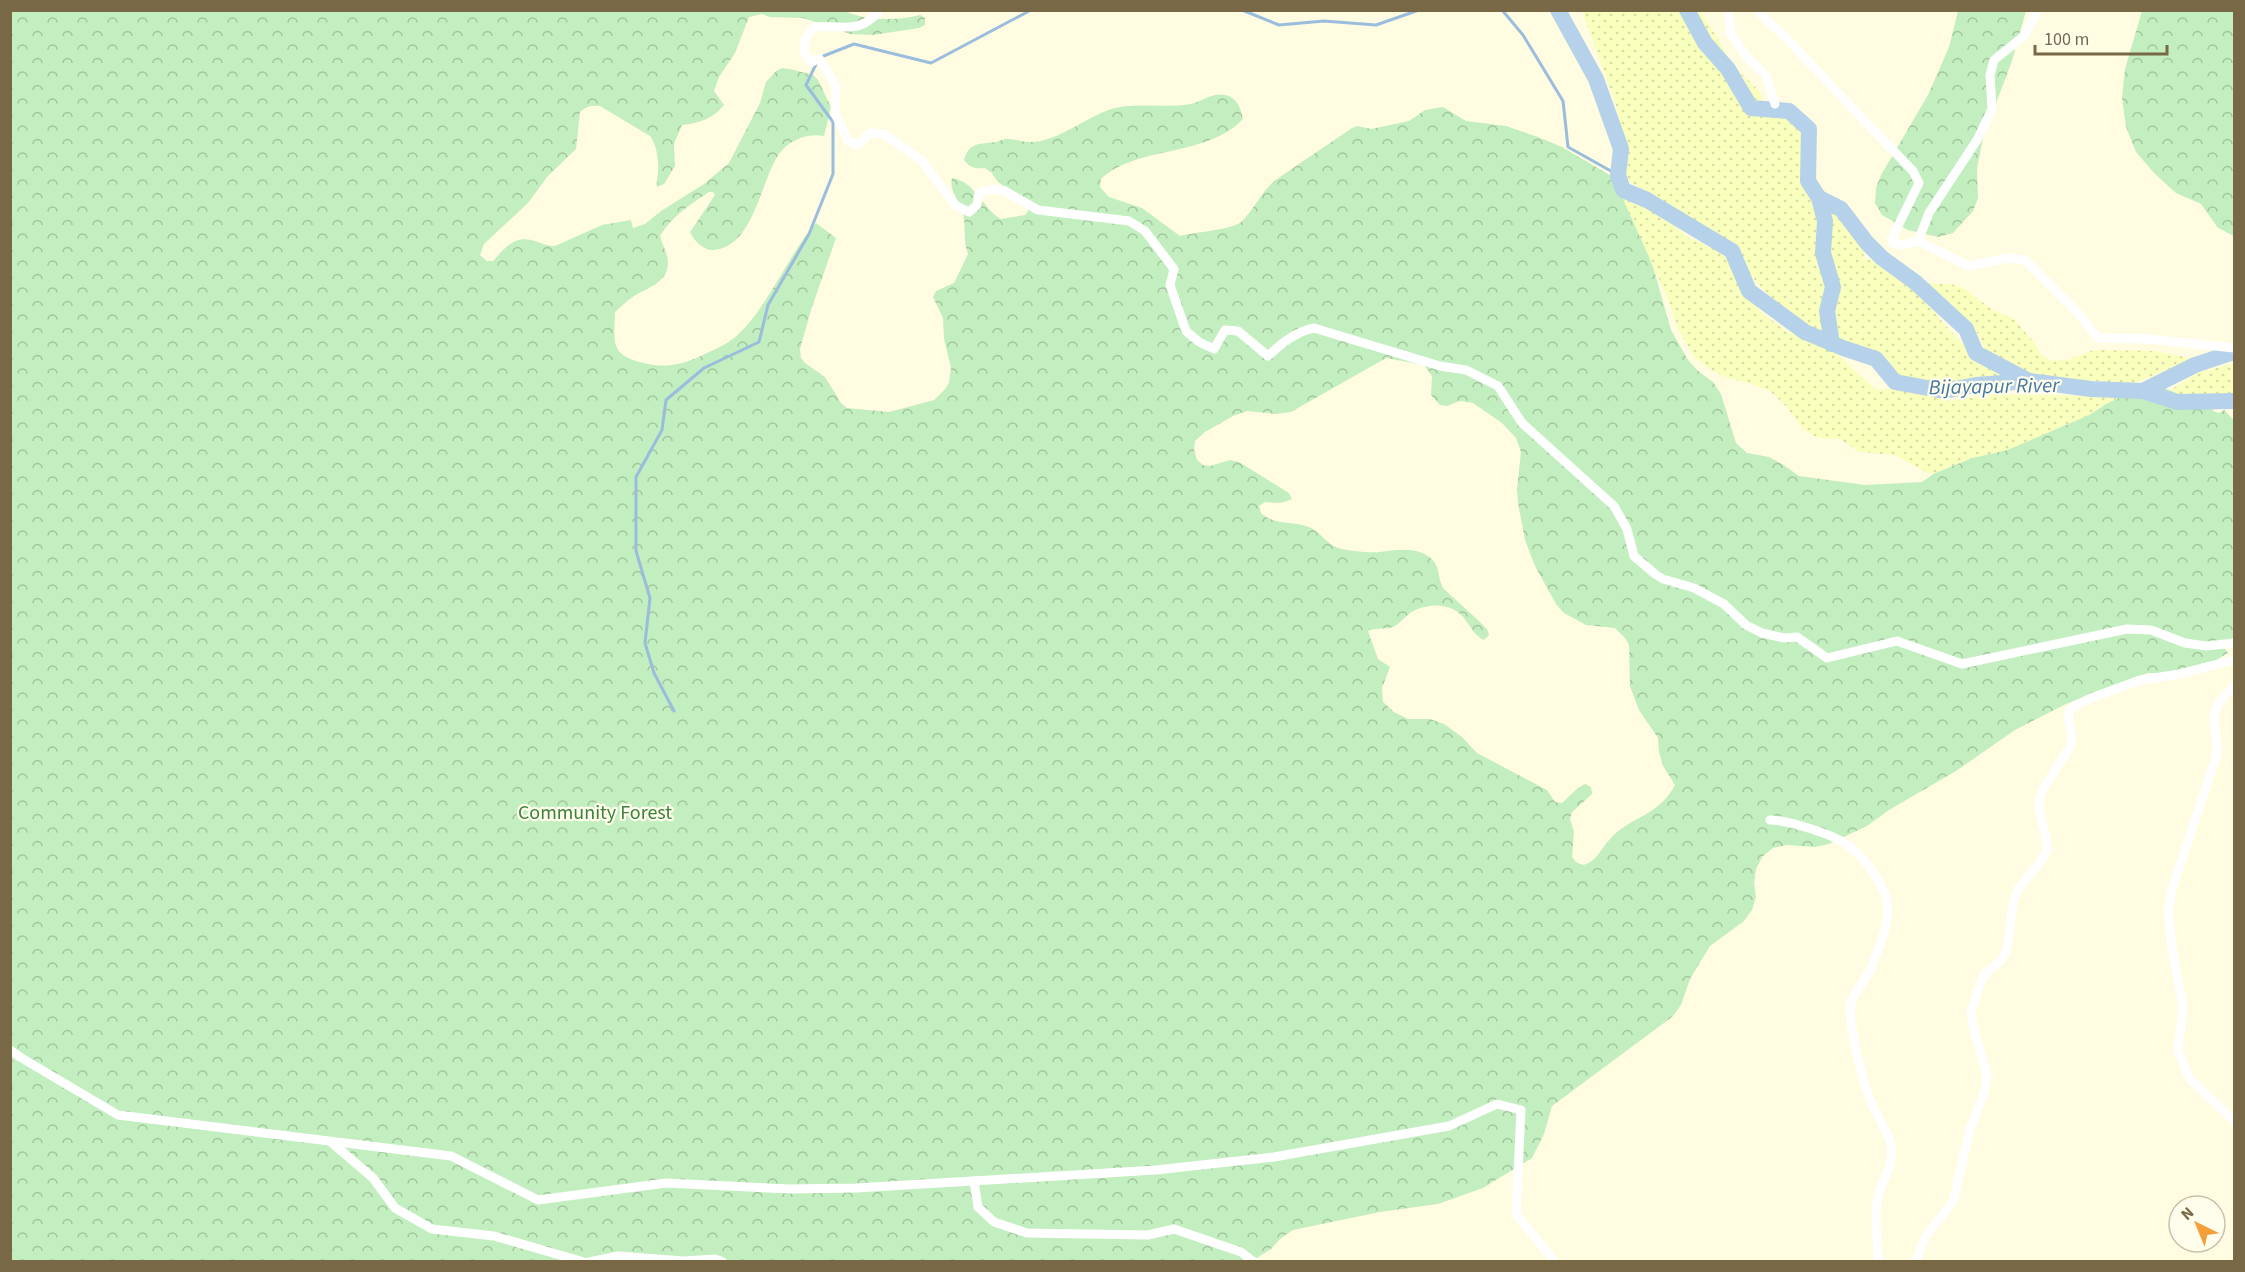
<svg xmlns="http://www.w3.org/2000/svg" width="2245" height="1272" font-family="'Source Sans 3',sans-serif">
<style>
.forest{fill:url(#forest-crowns);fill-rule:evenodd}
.sand{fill:url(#sand-dots)}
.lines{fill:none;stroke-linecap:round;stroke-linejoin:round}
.stream{stroke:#9abddd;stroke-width:3}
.river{stroke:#b5d2ea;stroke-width:16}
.minor{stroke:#fff;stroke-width:9}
.labels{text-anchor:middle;stroke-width:4.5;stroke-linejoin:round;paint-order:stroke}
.park-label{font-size:20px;fill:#3c813d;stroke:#fffdeb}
.water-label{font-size:21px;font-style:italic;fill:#4477a5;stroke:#fffdeb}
</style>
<defs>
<pattern id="forest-crowns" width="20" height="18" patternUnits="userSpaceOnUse" patternTransform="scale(1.5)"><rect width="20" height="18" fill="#c3eebf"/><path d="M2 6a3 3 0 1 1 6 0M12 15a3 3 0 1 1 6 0" fill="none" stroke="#a3c59d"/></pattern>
<pattern id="sand-dots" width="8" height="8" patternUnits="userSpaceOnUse" patternTransform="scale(1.5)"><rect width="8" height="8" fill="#f9ffbc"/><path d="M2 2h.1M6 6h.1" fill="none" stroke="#d9dda3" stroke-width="1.8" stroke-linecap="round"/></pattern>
</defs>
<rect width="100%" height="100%" fill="#fffce2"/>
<g class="forest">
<path d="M843,10c22,11 52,11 77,5l5,3v7l-6,3 -46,7 -23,-1 -47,-16 -33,-1 -8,-3 -13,3 -14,36 -16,24 -5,14 10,14c-11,14 -25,18 -42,20l-8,19 1,22 -11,18 -7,3c-1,-6 1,-9 1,-15 1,-11 -1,-27 -8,-36l-50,-30c-9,-1 -13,0 -20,6l-4,37 -29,28 -19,26 -44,41 -4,11 7,6h6c10,-11 20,-25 38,-21 9,2 14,6 24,6l47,-21 29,-5 2,8 12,-4 16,-13 43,-27 25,-21 31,-60 6,-21 10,-11 6,-3 8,1 23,6 5,5 13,27 -7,29c-16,-3 -35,4 -45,18 -19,28 -25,92 -65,96 -10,1 -20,-9 -24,-18l25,-37 -2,-3h-4c-19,13 -36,23 -49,44 2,8 8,18 8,27 0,20 -22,25 -35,34 -7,4 -12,10 -18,15 -1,31 -5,43 29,51 22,6 41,1 61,-9 8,-4 18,-8 25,-13 34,-24 56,-84 86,-118l20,15 -25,72 -11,39 1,9 4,5 20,14 16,26 6,5 42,4 45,-12 11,-11 4,-6 2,-15 -7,-29 -1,-21 -10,-21 3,-6 18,-8 14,-29c-6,-15 -1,-30 -6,-44 -4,-12 -13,-19 -10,-32 23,3 30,30 49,41l24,-4 3,-4 -2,-9 -28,-20 -6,-9 -7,-5c-9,1 -15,0 -21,-8 5,-18 16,-16 32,-18 5,-1 8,-4 13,-3 12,1 20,5 32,2 23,-5 44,-22 67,-31 26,-9 55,-1 82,-6 12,-2 22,-12 35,-9 12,2 16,14 18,24 -37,39 -106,26 -142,60l-1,8 9,10 33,11 38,28c15,-4 51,-6 61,-14 11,-10 20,-29 33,-41l78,-53 5,-2 14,3 38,-8 16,-11 18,-3 23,14 40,5 32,11 24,10 51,30 27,56 14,37 17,60 17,30 10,11 15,11 8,12 15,49 11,10 22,4 13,7 17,12 66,9 57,-3 13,-9 37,-15 35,-8 82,-35 17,-11 33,-16 20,-2 25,10 24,1 5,14 6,2 5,-3 10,10v218l-13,5 7,10 -12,7 -52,13h-16l-82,31 -51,26 -59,41 -67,39 -22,16 -38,18 -14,3 -28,-2 -14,3 -11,9 -6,12 -2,14 2,14 -4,13 -8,11 -34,25 -20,33 -9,26 -9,12 -120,89 -8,28 -12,24 -49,30 -45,16 -58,8 -87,18 -13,9 -9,10 -19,12h-1241l-1,-1250zM1386,358l38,7 8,11 -1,19 9,10 7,1 13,-5 13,2 29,20 14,15 5,14 -4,37 1,14 7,37 10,26 21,38 8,9 22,12 29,3 10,10 4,7 1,41 9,24 19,28 1,14 4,14 12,19c-17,32 -43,30 -65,54 -10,10 -12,22 -27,26l-7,-3 -4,-5 2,-25 -4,-13 2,-7 20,-18 -1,-7 -6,-3 -7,4 -16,15 -7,-1 -8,-12 -70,-37 -15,-16 -18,-13 -14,-5h-22l-14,-7 -11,-10 -1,-14 8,-21 -12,-8 -10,-28c10,-4 20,-1 27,-5 6,-4 10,-9 15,-13 14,-9 35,-11 49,0 10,8 13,22 25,27l5,-5 -2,-6 -6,-6 -37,-34c-6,-8 -4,-18 -9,-26 -13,-18 -37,-13 -55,-11 -12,1 -31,-1 -42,-4 -12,-4 -18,-17 -29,-21 -17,-7 -34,-1 -48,-14l-2,-7 6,-4c11,1 17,2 27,-3l-3,-6 -50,-31 -9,-2 -20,6 -7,-1 -6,-5 -3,-11 1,-8 10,-9 28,-16 14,-5 29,3 15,-2z"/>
<polygon points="1958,11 2026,11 2012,61 1983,138 1977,168 1978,198 1973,211 1953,233 1938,237 1908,230 1882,215 1875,203 1876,188 1881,175 1928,95 1949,47"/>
<polygon points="2142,11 2234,11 2234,236 2218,228 2201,204 2176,193 2155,174 2136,152 2126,127 2122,98 2125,69"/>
</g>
<g class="sand">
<polygon points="1582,11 1700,11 1722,45 1729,61 1759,91 1766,112 1786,116 1802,129 1803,161 1817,207 1817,245 1828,289 1822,304 1823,334 1784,312 1751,276 1735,248 1673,207 1627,180 1620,122 1616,105"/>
<polygon points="1613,177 1689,238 1726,253 1739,284 1761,312 1786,331 1836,353 1876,390 1903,388 1951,401 1996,394 2103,396 2139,388 2106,404 2089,415 2007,450 1972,458 1935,473 1928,473 1895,455 1859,452 1840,439 1818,438 1803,429 1786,406 1770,391 1749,383 1728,378 1714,372 1694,357 1677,327 1668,299"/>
<path d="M1824,204l12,7 29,37 -2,10c5,2 12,3 17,6 33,17 63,62 90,87 11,11 25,19 38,27l-76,9 -36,-12 -20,-20 -41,-15 -2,-32 5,-26 -12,-30 5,-22 -7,-13z"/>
<polygon points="1926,283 1959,285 1993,310 2014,319 2035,344 2041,355 2053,361 2067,360 2094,350 2156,351 2193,359 2135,383 2031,378 1985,350 1978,334"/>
<polygon points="2234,363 2234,393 2232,394 2184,396 2170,390 2200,372"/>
</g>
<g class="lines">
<g class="stream">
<polyline points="1242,10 1279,25 1324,21 1376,25 1419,10"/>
<polyline points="1502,10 1523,35 1563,101 1568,147 1618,175"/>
<polyline points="821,57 854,44 931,63 1031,10"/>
<polyline points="674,711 654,673 645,643 650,598 636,551 636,477 662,430 666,400 704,368 759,342 768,305 809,234 833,174 833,122 806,85 817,62"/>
</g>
<g class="river">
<polyline points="1558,10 1596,79 1621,149 1618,175 1623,190 1647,200 1732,251 1749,291 1805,332 1843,348 1876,359 1895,382 1944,391 1976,385 2030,381 2091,389 2143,391 2177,402 2234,401"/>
<polyline points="1687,10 1705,43 1728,69 1751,108 1789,111 1809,129 1808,181 1819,198 1825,221 1823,253 1833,287 1827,311 1832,344"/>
<polyline points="1819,198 1841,209 1867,243 1882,258 1915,282 1966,329 1976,353 2029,381"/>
<polyline points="2143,391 2195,365 2234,352"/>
</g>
<g class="minor">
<path d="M880,10c-21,26 -38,14 -65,17 -11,9 -17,26 -3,35l7,-4 17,28 -1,27 13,28 10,4 12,-12 14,1 38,27 33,44 14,7 8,-7 2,-12 14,-4 12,2 33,19 91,11 16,10 29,38 -4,16 16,46 13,11 15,7 11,-19 13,1 30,25c14,-13 27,-24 46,-28l126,38 26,4 32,16 24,37 92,83 13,23 7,27 21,18 8,5 31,9 30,16 22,21 16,8 22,5 13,-1 30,21 70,-17 65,23 165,-35 24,1 34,13 21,3 28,-3"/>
<polyline points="1728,10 1731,34 1748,58 1766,76 1775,104"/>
<path d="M1758,10c9,13 23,21 33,33 40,43 81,86 122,128l6,12 -24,49 -3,11 11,2 15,-4 51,25 39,-8 17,2 52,52 21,26 50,1 86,9"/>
<polyline points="1918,241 1929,213 1977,140 1992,109 1990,75 1994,60 2024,36 2036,14 2035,10"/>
<path d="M2234,687c-34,28 -13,36 -18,70l-44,132 -4,23 4,36 11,58 -5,44 11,28 45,43"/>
<path d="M1770,820c12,0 24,4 35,7 33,10 50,17 69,47 7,10 13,20 14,33 0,21 -10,42 -17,61 -6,14 -22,28 -21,44 3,30 12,70 24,97 6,12 15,24 17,37 4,21 -12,37 -14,56 -3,20 1,40 1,60"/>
<polyline points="10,1050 20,1057 118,1115 451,1156 538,1200 666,1183 790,1189 856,1188 1156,1170 1274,1157 1449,1126 1497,1104 1521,1110 1516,1214 1555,1262"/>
<polyline points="331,1142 373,1178 395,1208 432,1229 494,1236 584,1262"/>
<polyline points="974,1181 978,1207 994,1222 1027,1233 1148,1235 1174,1229 1241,1252 1254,1262"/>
<polyline points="589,1262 618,1256 683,1261 715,1259 723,1262"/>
<polyline points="1916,1262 1925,1237 1953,1202 1970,1129 1985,1090 1987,1075 1973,1027 1971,1011 1983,976 2002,959 2007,949 2013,903 2018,889 2041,861 2047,850 2046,838 2039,809 2039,801 2044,787 2070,747 2072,737 2068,718 2069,711 2074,706 2091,698 2140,680 2180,674 2234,660"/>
</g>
</g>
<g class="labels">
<g class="park-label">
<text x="595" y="819">Community Forest</text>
</g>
<g class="water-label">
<text transform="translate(1994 386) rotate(-1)" y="7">Bijayapur River</text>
</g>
</g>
<rect width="2245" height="1272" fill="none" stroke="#796846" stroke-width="24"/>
<g transform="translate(2197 1224) rotate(317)"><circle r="28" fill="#fffdeb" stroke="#c9c1a9" stroke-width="1.5"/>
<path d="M0-4.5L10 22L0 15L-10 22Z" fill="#f59f3b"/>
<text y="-9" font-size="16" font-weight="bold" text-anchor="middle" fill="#796846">N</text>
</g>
<path d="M2035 45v9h132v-9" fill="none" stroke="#796846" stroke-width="3"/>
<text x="2044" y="45" font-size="18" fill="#796846" stroke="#fffdeb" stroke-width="4.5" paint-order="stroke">100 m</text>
</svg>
